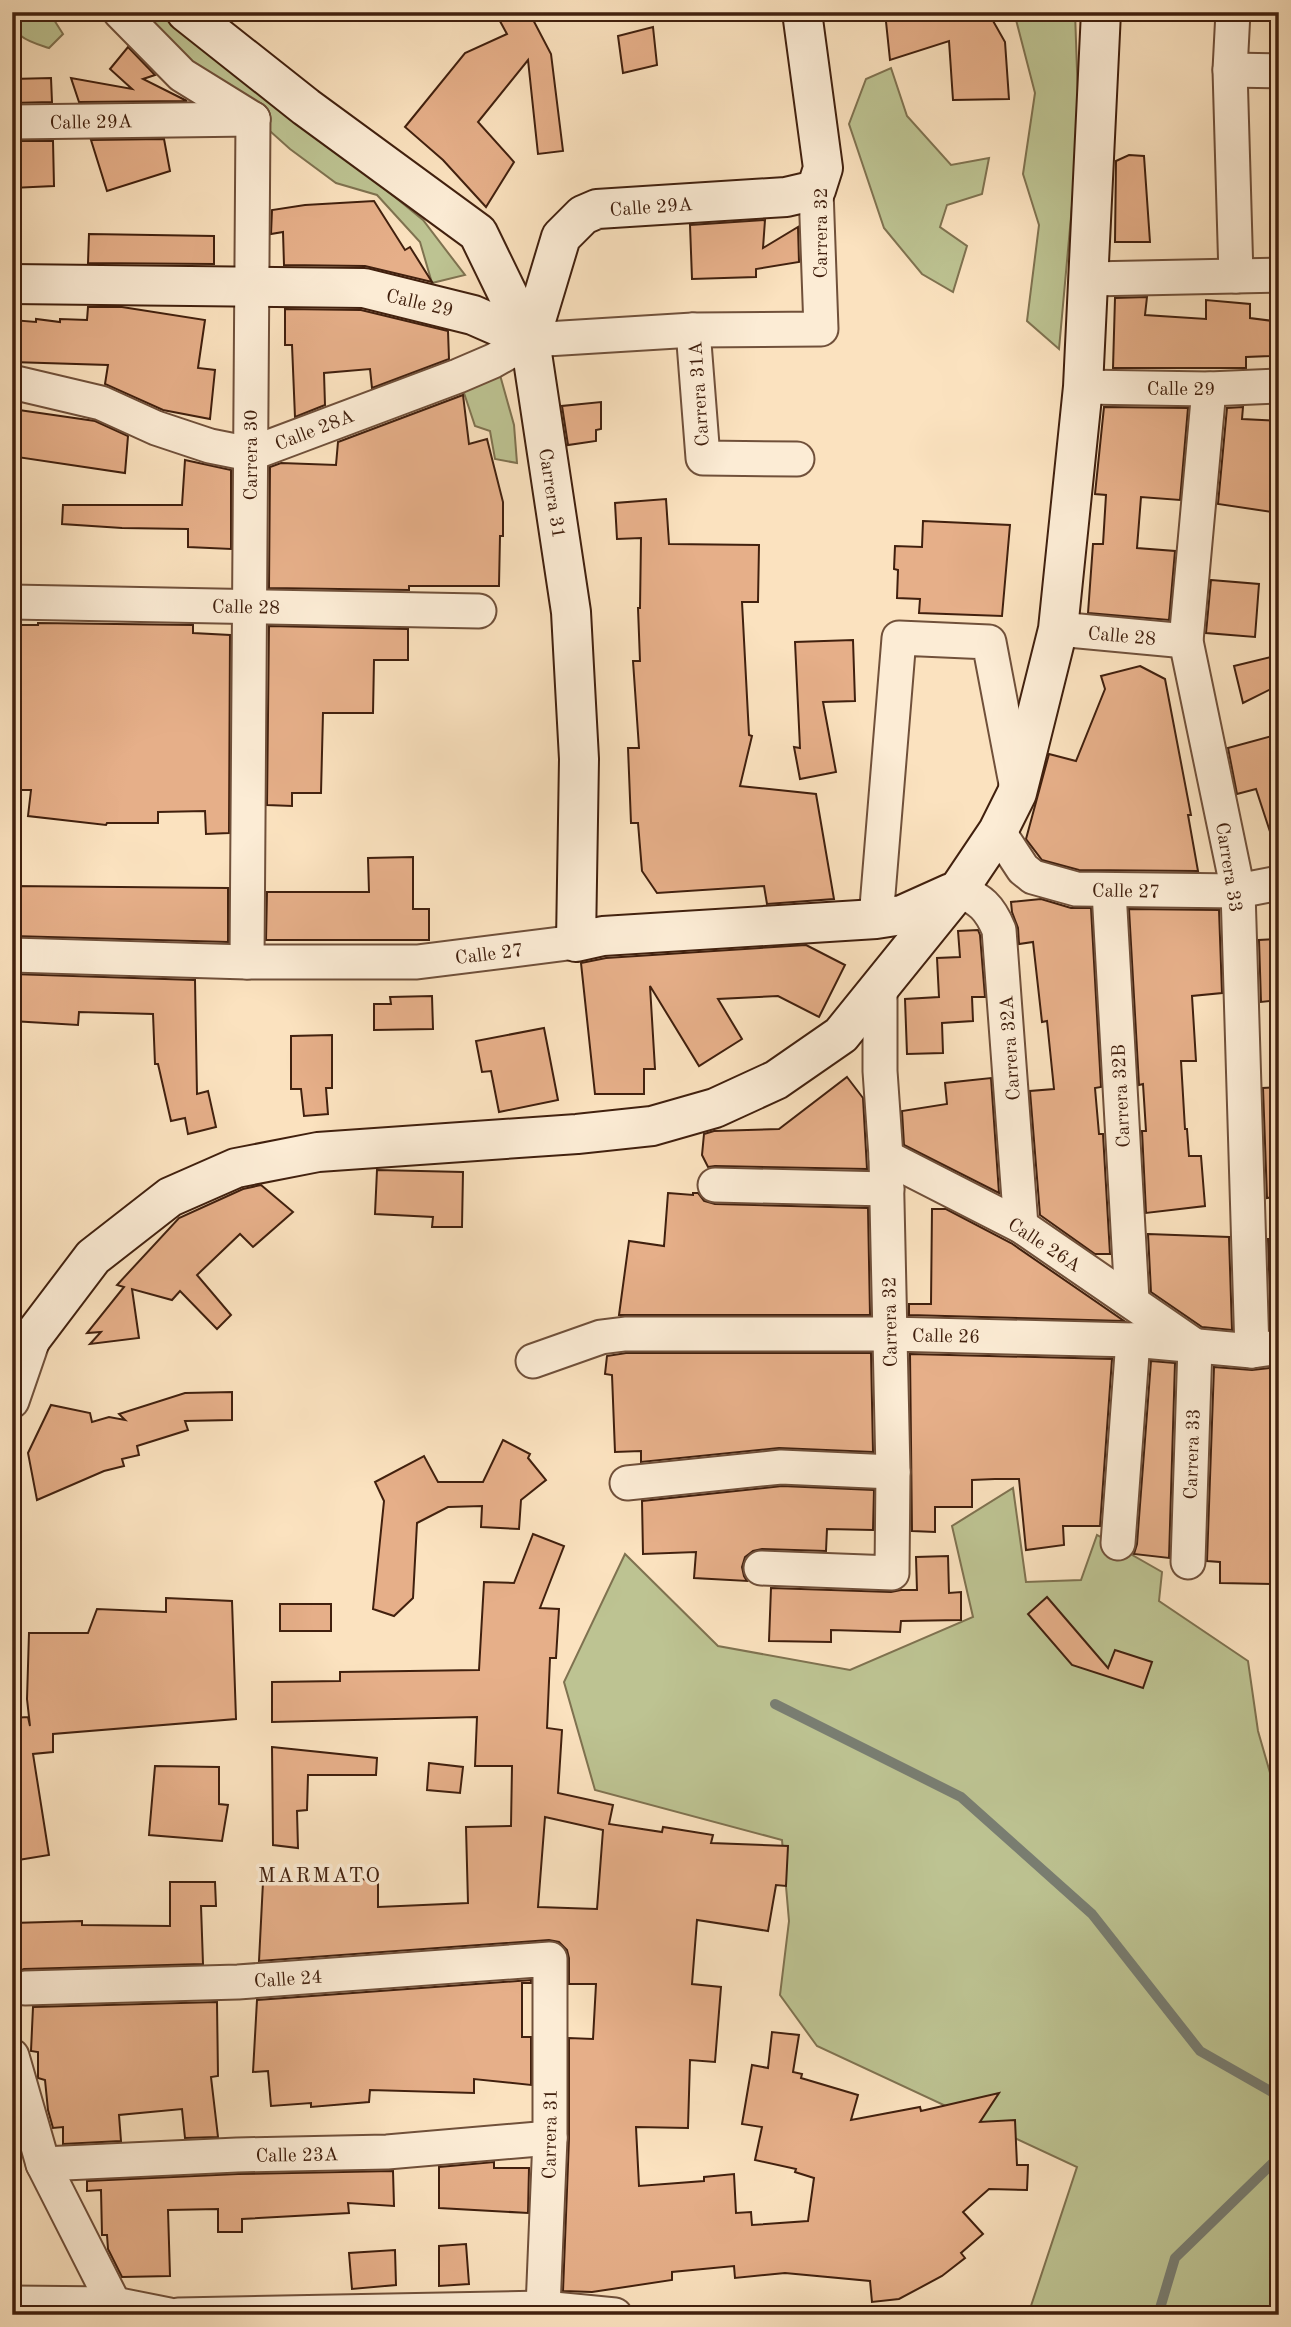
<svg xmlns="http://www.w3.org/2000/svg" width="1291" height="2327" font-family="'Old Standard TT',serif">
<style>
.green{fill:#bdc392;stroke:#7f7250;stroke-width:2}
.lines{fill:none;stroke-linecap:round;stroke-linejoin:round}
.stream{stroke:#797e72;stroke-width:10}
.building{fill:#e6af89;stroke:#41200e;stroke-width:2;fill-rule:evenodd}
.street-casing{stroke:#70503a;stroke-width:37}
.secondary-casing{stroke:#41200e;stroke-width:42}
.street{stroke:#fcecd5;stroke-width:33}
.secondary{stroke:#fcecd5;stroke-width:38}
.labels{text-anchor:middle;stroke-width:7;stroke-linejoin:round;paint-order:stroke}
.street-label{font-size:19px;fill:#41200e;stroke:#fcecd5}
.neighbourhood-label{font-size:21px;letter-spacing:2px;fill:#41200e;stroke:#fcecd5}
</style>
<rect width="100%" height="100%" fill="#fbe2bf"/>
<filter id="stains"><feTurbulence type="fractalNoise" baseFrequency=".00286" numOctaves="4"/><feColorMatrix values="0 0 0 0 .2 0 0 0 0 .09 0 0 0 0 .02 0 0 0 .5 -.17"/></filter>
<radialGradient id="worn" r=".72"><stop offset=".6" stop-color="#630" stop-opacity="0"/><stop offset="1" stop-color="#630" stop-opacity=".3"/></radialGradient>
<g class="green">
<path d="M12,12h37l14,22 -14,14c-21,-7 -37,-10 -37,-36z"/>
<polygon points="137,12 179,12 334,147 423,220 465,275 432,283 420,242 377,195 336,183 290,149"/>
<polygon points="1014,12 1075,12 1079,129 1059,349 1027,321 1039,225 1023,174 1035,93"/>
<polygon points="891,68 907,116 951,165 989,158 982,194 947,205 940,227 967,246 953,292 922,274 884,228 849,124 866,79"/>
<polygon points="500,375 514,425 517,463 495,459 490,431 475,426 462,387"/>
<polygon points="1013,1488 1026,1582 1081,1580 1097,1535 1162,1572 1159,1601 1248,1661 1258,1731 1279,1804 1279,2315 1028,2315 1077,2167 817,2046 780,1995 789,1921 782,1840 595,1790 564,1682 625,1554 718,1646 850,1670 973,1617 952,1526"/>
</g>
<g class="lines">
<g class="stream">
<polyline points="775,1704 961,1797 1092,1914 1200,2051 1279,2096"/>
<polyline points="1158,2315 1175,2258 1279,2157"/>
</g>
</g>
<g class="building">
<polygon points="495,12 529,12 551,54 563,151 538,154 528,60 478,122 514,162 486,207 443,160 405,127 465,53 507,34"/>
<polygon points="885,12 988,12 1005,42 1009,99 953,100 949,41 890,60"/>
<polygon points="653,27 657,65 623,73 618,36"/>
<polygon points="128,47 155,75 143,79 187,101 79,102 71,78 132,89 110,69"/>
<polygon points="51,78 52,102 12,103 12,79"/>
<polygon points="164,139 170,171 107,191 91,140"/>
<polygon points="12,141 53,141 54,186 12,188"/>
<polygon points="1129,155 1144,156 1150,242 1115,242 1116,161"/>
<polygon points="374,201 405,250 410,247 432,282 365,266 284,265 283,232 271,234 272,210 305,205"/>
<polygon points="765,220 763,248 798,227 799,262 756,269 756,277 692,279 690,225"/>
<polygon points="89,234 214,236 214,264 88,263"/>
<polygon points="1147,297 1145,315 1206,319 1206,300 1250,304 1250,318 1273,321 1270,356 1246,357 1246,368 1113,368 1115,298"/>
<polygon points="88,307 122,307 205,320 198,368 215,370 210,419 163,410 105,384 108,365 12,362 12,320 36,322 36,319 60,322 60,319 87,320"/>
<polygon points="285,309 361,310 448,331 449,359 372,388 370,369 324,373 325,405 295,417 292,345 285,345"/>
<polygon points="463,395 469,444 487,439 503,502 503,536 500,536 499,586 409,586 409,590 269,588 270,467 281,463 336,465 338,442"/>
<polygon points="601,402 601,429 596,430 596,441 568,445 562,406"/>
<polygon points="1104,407 1188,408 1180,500 1141,497 1137,548 1175,551 1169,620 1088,613 1093,544 1103,544 1106,495 1095,494"/>
<polygon points="1243,407 1242,419 1279,421 1279,513 1218,504 1227,408"/>
<polygon points="12,409 95,421 128,436 125,473 17,457 19,443 12,442"/>
<polygon points="185,460 231,470 231,549 188,547 188,529 122,528 62,524 63,505 182,505"/>
<polygon points="666,499 669,544 759,545 758,602 742,602 749,735 752,736 740,786 816,794 834,899 767,904 764,886 657,893 642,871 638,823 631,823 628,748 639,748 633,661 640,661 638,608 640,608 641,538 617,539 615,503"/>
<polygon points="923,521 1010,525 1002,616 919,613 920,599 897,598 898,570 894,569 895,546 922,547"/>
<polygon points="1211,580 1259,584 1255,637 1206,633"/>
<polygon points="38,623 193,625 193,633 230,635 229,833 206,834 205,811 158,812 158,823 107,823 106,825 28,816 31,790 12,790 12,625 38,625"/>
<polygon points="269,626 408,629 408,660 374,660 373,713 323,713 321,793 292,793 292,806 267,805"/>
<polygon points="853,640 855,701 823,702 836,772 800,779 794,747 800,748 795,642"/>
<polygon points="1275,656 1279,685 1243,703 1234,666"/>
<polygon points="1140,666 1165,679 1191,815 1188,815 1198,871 1079,870 1042,860 1026,839 1049,754 1076,761 1105,689 1101,676"/>
<polygon points="1279,734 1279,844 1274,844 1256,789 1237,794 1228,748"/>
<polygon points="413,857 413,909 429,909 429,940 266,940 267,892 369,892 368,858"/>
<polygon points="12,886 228,888 228,942 12,936"/>
<polygon points="1041,899 1071,908 1091,908 1101,1087 1095,1088 1099,1134 1103,1134 1110,1254 1095,1254 1040,1215 1030,1091 1054,1089 1047,1021 1042,1022 1033,942 1019,944 1018,928 1012,912 1011,902"/>
<polygon points="1129,909 1219,910 1222,993 1192,996 1196,1061 1181,1061 1185,1129 1187,1129 1189,1156 1201,1156 1205,1206 1146,1213 1142,1131 1146,1131 1143,1084 1139,1085"/>
<polygon points="978,930 980,935 985,997 972,997 973,1021 942,1023 943,1053 907,1054 905,999 939,997 937,958 960,957 958,931"/>
<polygon points="1279,939 1279,1000 1261,1002 1259,940"/>
<polygon points="806,945 845,965 819,1017 778,996 718,999 742,1039 699,1066 650,986 655,1069 644,1069 644,1094 595,1094 581,963 606,958"/>
<polygon points="12,974 195,980 197,1094 208,1091 216,1127 188,1134 185,1118 171,1121 158,1064 155,1064 153,1014 79,1012 78,1025 12,1021"/>
<polygon points="432,996 433,1029 374,1030 374,1004 391,1004 390,997"/>
<polygon points="544,1028 558,1100 499,1112 491,1071 482,1072 476,1041"/>
<polygon points="332,1035 332,1088 326,1088 328,1114 304,1116 301,1089 291,1089 291,1036"/>
<polygon points="847,1077 863,1098 867,1169 715,1166 708,1167 702,1155 704,1134 714,1131 779,1129"/>
<polygon points="991,1078 999,1193 904,1145 902,1111 947,1104 945,1083"/>
<polygon points="1279,1087 1279,1196 1267,1198 1263,1088"/>
<polygon points="377,1170 463,1172 462,1227 432,1227 433,1217 375,1214"/>
<polygon points="261,1185 293,1212 253,1247 240,1234 197,1275 231,1315 217,1329 180,1291 172,1300 132,1289 139,1338 90,1344 101,1332 87,1333 124,1287 117,1285 179,1218 243,1189"/>
<polygon points="668,1193 693,1195 693,1193 698,1193 704,1201 715,1204 868,1208 870,1315 619,1315 629,1241 664,1246"/>
<polygon points="932,1209 946,1209 1011,1243 1124,1321 909,1315 909,1304 931,1304"/>
<polygon points="1148,1234 1229,1237 1232,1330 1202,1327 1151,1292"/>
<polygon points="1268,1239 1279,1240 1279,1328 1271,1329"/>
<polygon points="626,1353 871,1353 873,1452 779,1448 641,1462 641,1451 615,1452 612,1375 605,1374 607,1356"/>
<polygon points="910,1354 1112,1359 1100,1526 1063,1526 1064,1545 1026,1550 1019,1479 995,1479 972,1480 972,1507 935,1507 935,1532 912,1531"/>
<polygon points="1151,1361 1175,1363 1169,1558 1134,1554 1137,1544"/>
<polygon points="1214,1367 1252,1370 1279,1367 1279,1584 1220,1583 1220,1562 1207,1561"/>
<polygon points="232,1392 232,1420 185,1421 188,1430 137,1446 139,1455 122,1459 124,1466 104,1471 37,1500 28,1453 51,1405 90,1413 92,1422 109,1417 125,1420 119,1414 185,1393"/>
<polygon points="503,1440 530,1454 528,1458 546,1480 521,1500 519,1529 481,1527 482,1506 448,1507 417,1523 413,1598 394,1616 373,1609 384,1501 375,1482 424,1456 438,1482 483,1482"/>
<polygon points="782,1486 874,1490 873,1530 827,1529 826,1551 762,1549 753,1551 745,1557 742,1567 744,1576 747,1581 694,1578 696,1552 643,1554 642,1501"/>
<path d="M533,1534l31,12 -24,62 19,1 -3,49h-6l-3,70 15,2 -4,63 55,12 -4,19 53,8 1,-5 50,8 -2,8 77,3 -2,40 -10,-1 -8,46 -71,-11 -5,64 29,3 -6,75 -25,-2 -2,68 -52,-1 3,59 65,-5v-4l30,-3 2,39 15,-1 1,13 56,-4 6,-43 -19,-6 1,-3 -41,-9 7,-33 -20,-3 10,-59 16,3 4,-36 27,3 -6,37 9,2 -1,4 57,17 -7,25 69,-13 1,4 78,-18 -19,29 35,-2 2,45h11l-1,25 -38,-1 -26,23 20,22 -22,19 4,5 -23,18 -43,23 -27,3 -2,-21 -85,-8 -50,5 -1,-12 -62,6v8l-80,12 -29,-1 6,-152v-101l24,1 3,-55h-27v-26l-2,-8 -8,-8 -10,-2 -290,21 4,-79 115,-3v28l90,-4 -2,-76 45,-1 1,-60h-37l2,-49 -205,5v-40l68,-1v-9l139,-2 5,-88 30,1zM545,1817l58,13 -6,79 -59,-2z"/>
<polygon points="948,1556 949,1593 961,1592 961,1620 901,1621 900,1632 831,1630 831,1642 769,1641 771,1588 891,1592 901,1590 917,1590 916,1557"/>
<polygon points="1047,1597 1108,1668 1115,1650 1152,1662 1143,1688 1072,1665 1028,1614"/>
<polygon points="166,1598 232,1601 236,1719 53,1734 53,1752 33,1754 49,1855 12,1861 12,1718 28,1717 30,1726 27,1699 29,1633 88,1633 97,1609 166,1612"/>
<rect x="280" y="1604" width="51" height="27"/>
<polygon points="272,1747 377,1758 376,1775 308,1775 307,1810 297,1811 298,1848 273,1845"/>
<polygon points="429,1763 463,1767 460,1793 427,1790"/>
<polygon points="155,1766 219,1767 219,1804 228,1805 222,1841 149,1835"/>
<polygon points="170,1882 215,1882 216,1906 201,1906 203,1964 24,1969 12,1974 12,1923 82,1921 82,1925 170,1926"/>
<polygon points="531,1980 531,1983 522,1983 522,2037 531,2037 531,2085 474,2079 474,2093 370,2090 369,2102 311,2107 311,2103 271,2106 268,2071 253,2072 257,2000"/>
<polygon points="217,2002 218,2076 211,2077 218,2137 185,2138 182,2109 119,2115 121,2141 63,2144 63,2127 53,2128 48,2110 45,2080 38,2078 38,2052 31,2051 33,2007"/>
<polygon points="494,2162 494,2168 529,2168 528,2213 439,2208 439,2167"/>
<polygon points="393,2171 394,2206 348,2203 349,2213 242,2219 242,2232 218,2232 218,2209 168,2210 170,2276 122,2277 108,2249 107,2235 102,2235 101,2190 87,2191 87,2181 238,2174"/>
<polygon points="466,2244 469,2284 439,2286 439,2246"/>
<polygon points="395,2250 396,2285 352,2289 349,2253"/>
</g>
<g class="lines">
<defs>
<g id="street">
<polyline points="120,12 182,75 253,119"/>
<polyline points="1233,12 1230,70 1236,276"/>
<polyline points="1230,70 1279,71"/>
<polyline points="12,122 253,119"/>
<polyline points="1090,279 1279,275"/>
<polyline points="693,330 703,458 797,459"/>
<polyline points="12,382 101,403 156,428 210,446 250,454 458,376 493,361 530,340 693,330 821,329 816,190"/>
<polyline points="1083,387 1209,389 1279,386"/>
<polyline points="1209,389 1186,641 1238,891 1252,1351"/>
<polyline points="12,602 479,611"/>
<polyline points="1058,629 1186,641"/>
<polyline points="998,831 1023,869 1033,877 1076,889 1238,891 1279,883"/>
<path d="M959,889c22,12 30,17 40,41l22,296"/>
<polyline points="1109,891 1132,1300"/>
<polyline points="876,919 899,638 989,642 1017,789"/>
<polyline points="12,955 247,962 417,962 576,942"/>
<polyline points="247,962 253,119"/>
<polyline points="886,1157 1021,1226 1194,1345"/>
<polyline points="715,1185 887,1189"/>
<polyline points="533,1361 601,1337 625,1334 889,1334 1133,1340 1252,1351 1279,1347"/>
<polyline points="12,1401 33,1340"/>
<polyline points="627,1483 781,1467 893,1472"/>
<polyline points="1118,1543 1133,1340"/>
<polyline points="1188,1562 1195,1346"/>
<polyline points="761,1568 892,1573 893,1472 886,1157 880,1071 880,986"/>
<polyline points="25,1988 238,1982 550,1959 550,2138 543,2308"/>
<polyline points="12,2056 43,2164 114,2304 117,2315"/>
<polyline points="43,2164 237,2155 387,2152 550,2138"/>
<polyline points="12,2303 114,2304 169,2315"/>
<polyline points="178,2315 543,2308 615,2315"/>
</g>
<g id="secondary">
<polyline points="186,12 306,107 478,233 530,340 571,612 579,759 576,942 603,936 876,919 902,915 951,893"/>
<polyline points="12,284 364,288 473,315 530,340"/>
<polyline points="530,340 561,237 583,215 597,209 786,197 816,190 823,168 802,12"/>
<polyline points="12,1364 93,1257 170,1197 236,1168 318,1152 577,1134 652,1126 715,1108 776,1080 841,1035 959,889 998,831 1017,793 1058,629 1083,387 1101,12"/>
</g>
</defs>
<use href="#street" class="street-casing"/>
<use href="#secondary" class="secondary-casing"/>
<use href="#street" class="street"/>
<use href="#secondary" class="secondary"/>
</g>
<g class="labels">
<g class="street-label">
<text transform="translate(91 121) rotate(-1)" y="7">Calle 29A</text>
<text transform="translate(651 206) rotate(-4)" y="7">Calle 29A</text>
<text transform="translate(820 233) rotate(-90)" y="7">Carrera 32</text>
<text transform="translate(420 302) rotate(13)" y="7">Calle 29</text>
<text x="1181" y="395">Calle 29</text>
<text transform="translate(698 394) rotate(-94)" y="7">Carrera 31A</text>
<text transform="translate(314 429) rotate(-21)" y="7">Calle 28A</text>
<text transform="translate(250 455) rotate(-90)" y="7">Carrera 30</text>
<text transform="translate(553 493) rotate(81)" y="7">Carrera 31</text>
<text transform="translate(246 606) rotate(1)" y="7">Calle 28</text>
<text transform="translate(1122 635) rotate(5)" y="7">Calle 28</text>
<text transform="translate(1230 867) rotate(81)" y="7">Carrera 33</text>
<text transform="translate(1126 890) rotate(1)" y="7">Calle 27</text>
<text transform="translate(489 953) rotate(-7)" y="7">Calle 27</text>
<text transform="translate(1009 1048) rotate(-94)" y="7">Carrera 32A</text>
<text transform="translate(1120 1096) rotate(-93)" y="7">Carrera 32B</text>
<text transform="translate(1045 1244) rotate(33)" y="7">Calle 26A</text>
<text transform="translate(889 1322) rotate(-91)" y="7">Carrera 32</text>
<text transform="translate(946 1335) rotate(1)" y="7">Calle 26</text>
<text transform="translate(1191 1454) rotate(-88)" y="7">Carrera 33</text>
<text transform="translate(288 1978) rotate(-4)" y="7">Calle 24</text>
<text transform="translate(549 2134) rotate(-89)" y="7">Carrera 31</text>
<text transform="translate(297 2154) rotate(-1)" y="7">Calle 23A</text>
</g>
<g class="neighbourhood-label">
<text x="320" y="1882">MARMATO</text>
</g>
</g>
<rect width="1291" height="2327" fill="none" stroke="#fbe2bf" stroke-width="42"/>
<rect x="14" y="14" width="1263" height="2299" fill="none" stroke="#41200e" stroke-width="3.5"/>
<rect x="21" y="21" width="1249" height="2285" fill="none" stroke="#41200e" stroke-width="2"/>
<rect width="100%" height="100%" filter="url(#stains)"/>
<rect width="100%" height="100%" fill="url(#worn)"/>
</svg>
